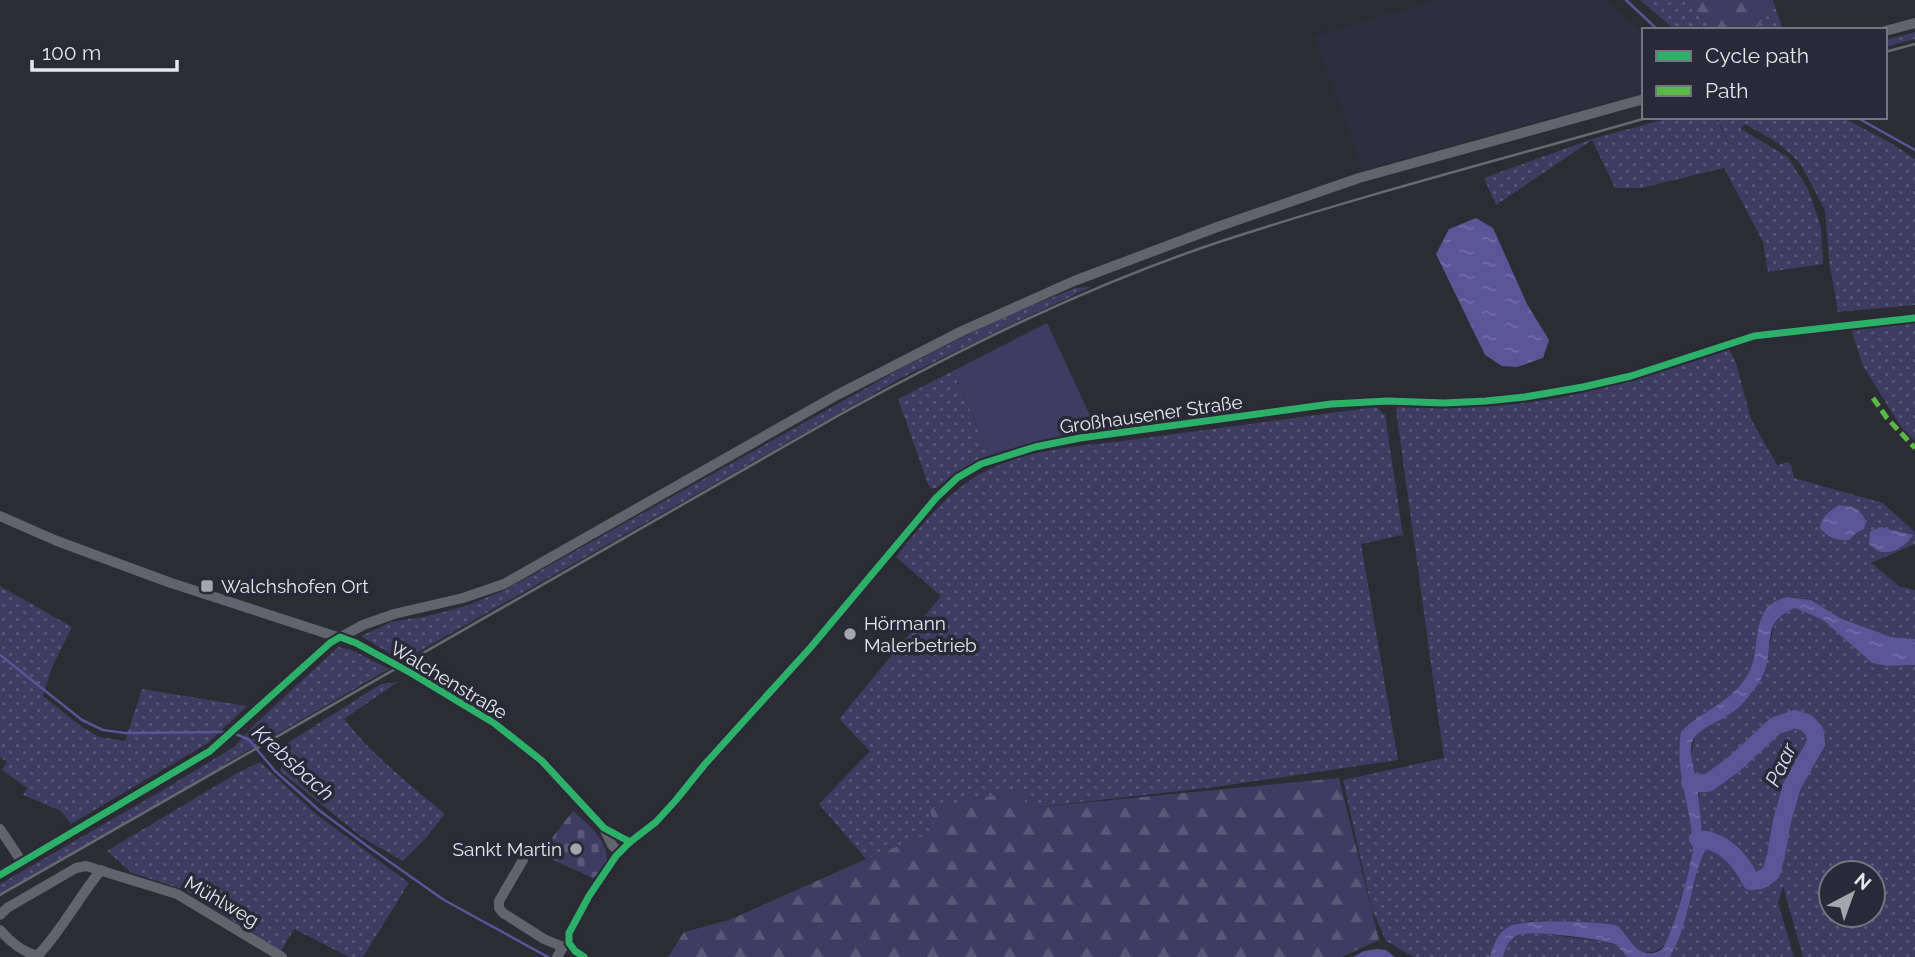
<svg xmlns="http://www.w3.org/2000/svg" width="1915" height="957" font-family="Raleway,sans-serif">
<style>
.built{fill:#2e2e3f}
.green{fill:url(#green-dots);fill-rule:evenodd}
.forest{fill:url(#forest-firs)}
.cemetery{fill:url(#cemetery-stones)}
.pitch{fill:#3e3c60}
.water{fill:url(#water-ripples)}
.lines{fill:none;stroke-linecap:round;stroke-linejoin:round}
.stream{stroke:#5a5597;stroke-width:2.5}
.river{stroke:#5a5597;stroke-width:18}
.minor{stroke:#63636d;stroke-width:10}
.rail{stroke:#686870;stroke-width:2.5}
.quiet{stroke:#58b947;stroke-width:5;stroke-dasharray:10 5;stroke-linecap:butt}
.cycleway-casing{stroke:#292937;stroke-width:11}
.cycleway{stroke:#2db169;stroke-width:7}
.poi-dot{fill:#a4a5ae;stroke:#292937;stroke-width:2.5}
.labels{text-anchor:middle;stroke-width:7;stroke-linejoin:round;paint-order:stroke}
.street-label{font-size:19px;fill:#e5e6ef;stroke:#292937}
.poi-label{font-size:19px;fill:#e5e6ef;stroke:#292937;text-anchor:start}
.water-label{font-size:21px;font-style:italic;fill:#ddddf2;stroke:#292937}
</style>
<defs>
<pattern id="green-dots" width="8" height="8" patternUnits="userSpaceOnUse" patternTransform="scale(1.75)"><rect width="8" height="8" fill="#3e3c60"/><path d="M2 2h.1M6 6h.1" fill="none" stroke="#5a5877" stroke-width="1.8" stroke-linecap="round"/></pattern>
<pattern id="forest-firs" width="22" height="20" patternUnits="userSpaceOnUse" patternTransform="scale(1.75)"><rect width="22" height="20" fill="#3e3c60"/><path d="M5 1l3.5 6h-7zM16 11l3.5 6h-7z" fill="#5a5877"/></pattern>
<pattern id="cemetery-stones" width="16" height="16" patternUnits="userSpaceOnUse" patternTransform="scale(1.75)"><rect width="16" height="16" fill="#3e3c60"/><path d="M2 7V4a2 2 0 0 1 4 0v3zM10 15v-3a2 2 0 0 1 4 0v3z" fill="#5a5877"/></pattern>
<pattern id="water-ripples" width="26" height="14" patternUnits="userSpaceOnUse" patternTransform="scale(1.75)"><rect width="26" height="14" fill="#5a5597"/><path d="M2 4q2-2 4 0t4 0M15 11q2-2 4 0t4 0" fill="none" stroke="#726da6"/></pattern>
</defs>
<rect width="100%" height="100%" fill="#2c2c34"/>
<polygon class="built" points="1436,0 1606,0 1644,33 1644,92 1362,170 1314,36"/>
<g class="green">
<polygon points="1640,0 1685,0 1715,30 1675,30"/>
<path d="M1771,0h2l10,30h-28c8,-9 14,-18 16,-30z"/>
<polygon points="1915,32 1915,39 1885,47 1885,40"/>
<polygon points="1673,117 1716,117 1732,150 1717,117 1842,117 1893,144 1915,159 1915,305 1838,312 1829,260 1825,210 1800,163 1778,143 1745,124 1741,129 1788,157 1808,189 1821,227 1823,264 1768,272 1763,242 1724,168 1641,188 1615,188 1592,140 1496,205 1484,178 1592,139"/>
<polygon points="1091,287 1029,316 903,377 402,661 361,636 391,622 427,616 466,606 507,589 902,368 1000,318 1076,288"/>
<polygon points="1915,321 1915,441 1901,427 1863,366 1851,329"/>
<path d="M1728,346l8,17 15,56 26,46 11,-3 3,3 3,13 89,25 32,29v12l-44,19 28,23 16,4v49l-24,-2 -51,-19 -29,-18 -9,-2 -15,-1 -17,8 -11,22 -8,42 -12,20 -52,38 -8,17 3,33 12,70 -1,11 -24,80c-9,16 -23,19 -37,7 -4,-5 -6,-11 -10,-15 -28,-6 -85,-15 -111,-4 -13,5 -19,19 -21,31h-76l-28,-16 -14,-31 -29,-130 101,-22 -48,-348 2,-3c63,3 125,0 187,-15 49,-11 96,-30 143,-46zM1820,528l36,5c-12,12 -26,7 -36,-5z"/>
<polygon points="953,371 991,457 953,475 936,488 931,488 928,484 898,399"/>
<path d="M1376,407l9,8 18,120 -42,9 37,216 -183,27 -186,21 -12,-18 -86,19 6,22 -71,28 -47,-55 51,-53 -31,-32 102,-123 -45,-39c24,-31 50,-63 84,-83 40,-22 90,-28 135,-32z"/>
<polygon points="0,586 72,627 52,667 43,696 82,727 99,737 125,741 142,689 247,706 208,743 71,824 61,811 23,795 27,788 2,770 7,762 0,757"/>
<path d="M1795,608l28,12 49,43 15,3 28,-1v292h-112l-20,-71 -5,17 16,54h-125c23,-34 19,-77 39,-112 -7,-13 -12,-43 -8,-58l-4,-11 -5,-20 4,-19 5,-7 23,-12 46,-72 7,-27 7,-6zM1831,873h42v42h-42z"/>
<polygon points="338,647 352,650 389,669 225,764 226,766 0,895 0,884 163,790 234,747 255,724"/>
<path d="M398,682l-54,37c29,37 65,65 101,95l-20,25 -22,22 -40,-23 -83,-67 6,-27 95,-60z"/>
<polygon points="260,762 316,814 409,883 363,957 349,957 294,929 281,951 189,893 179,888 132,873 107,851 237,773"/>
<path d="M1524,933l23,1 59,8 12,4 9,11h-124c3,-13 8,-20 21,-24z"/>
</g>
<g class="forest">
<path d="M1685,0h86c-2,12 -8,21 -16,30h-40z"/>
<polygon points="1339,778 1379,940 1342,957 668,957 684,932 729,920 866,859 936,831 930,809 1017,790 1029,808"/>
</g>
<path class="cemetery" d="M573,811c19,17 53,44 20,67l-36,-16 -16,-10z"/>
<polygon class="pitch" points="1047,323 1096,428 1036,442 991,457 953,371"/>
<g class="water">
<polygon points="1476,218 1493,228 1527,304 1549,340 1543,358 1517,367 1502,366 1485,355 1436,254 1449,229"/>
<path d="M1839,505c15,2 20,2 27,16l-2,8 -8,4 -7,7c-12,1 -21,-2 -29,-12 2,-12 8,-16 19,-23z"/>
<path d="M1880,527l33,8c-7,11 -22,21 -35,16 -2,-1 -8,-6 -9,-7l1,-12z"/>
<path d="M1787,597l24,3 29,18 51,19 24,2v26l-28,1 -15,-3 -49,-43 -28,-12c-32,13 -22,32 -29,59 -3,10 -10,21 -17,29 -6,8 -15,16 -24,21 -19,12 -39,15 -33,43 2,8 2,15 8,20l-2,14 4,38 6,13c-20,35 -16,79 -39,112h-42c-4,-4 -7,-10 -11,-12 -11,-6 -87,-15 -98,-10 -9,4 -13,14 -15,22h-13c3,-13 8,-25 20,-31 16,-8 86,-4 106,-1 12,8 15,25 31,28 6,1 10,0 15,-4 9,-9 32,-90 31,-103 -2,-38 -19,-76 -12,-114 22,-23 55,-31 69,-62 11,-25 0,-65 37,-73z"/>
<polygon points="1377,949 1386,950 1395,957 1353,957 1364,951"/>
</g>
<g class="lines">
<g class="stream">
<polyline points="1626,0 1658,30"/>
<polyline points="1856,117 1915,150"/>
<polyline points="0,655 82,720 103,730 125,733 224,732"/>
<polyline points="234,733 249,740 275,771 320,811 370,848 444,900 548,957"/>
</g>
<path class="river" d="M1690,783h18l25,-18 42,-39 20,-7 12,4 8,9 1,11 -24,43 -10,35 -6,35 -5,17 -10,7 -10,1c-11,-22 -27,-41 -53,-42"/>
<g class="minor">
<polyline points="1885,31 1915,23"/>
<polyline points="0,516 57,541 171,583 356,643 411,673 494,723 542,761 604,828 630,842"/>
<polyline points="604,828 612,845 619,852"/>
<polyline points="0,829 22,862"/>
<polyline points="523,860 499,901 499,908 503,913 544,939 563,947"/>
<polyline points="0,875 210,751 330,643 363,625 394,614 463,598 504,584 837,395 962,331 1074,281 1220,226 1359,178 1644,99"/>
<polyline points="0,915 7,908 76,868 86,866 177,894 282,957"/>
<path d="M0,930c9,11 23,22 36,25l4,-2c23,-25 39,-56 61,-83"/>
<polyline points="569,943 575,951 584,957"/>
<polyline points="557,957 563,947 569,943 569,933 589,896 616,856 630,842 656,822 676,800 705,764 811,647 936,498 957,478 981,464 1035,447 1080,438 1331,404 1388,401 1444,403 1486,401 1525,397 1583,387 1631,376 1754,336 1915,318"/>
</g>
<g class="rail">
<polyline points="1885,52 1915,44"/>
<path d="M0,895l841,-481c123,-67 248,-129 381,-173 141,-46 285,-83 428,-124"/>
</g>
<polyline class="quiet" points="1873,398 1887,418 1915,448"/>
<defs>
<g id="cycleway">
<polyline points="0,875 210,751 330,643 340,637 356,643 411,673 494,723 542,761 604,828 630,842"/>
<polyline points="584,957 575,951 569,943 569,933 589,896 616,856 630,842 656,822 676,800 705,764 811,647 936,498 957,478 981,464 1035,447 1080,438 1331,404 1388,401 1444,403 1486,401 1525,397 1583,387 1631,376 1754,336 1915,318"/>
</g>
</defs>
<use href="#cycleway" class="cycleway-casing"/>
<use href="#cycleway" class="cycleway"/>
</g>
<g class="poi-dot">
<rect x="200" y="579" width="14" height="14" rx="3.5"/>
<circle cx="850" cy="634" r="7"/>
<circle cx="576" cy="849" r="7"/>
</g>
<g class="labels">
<g class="street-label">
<text transform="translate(1151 414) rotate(-8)" y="7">Großhausener Straße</text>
<text transform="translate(449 680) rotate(31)" y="7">Walchenstraße</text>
<text transform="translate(222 901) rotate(30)" y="7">Mühlweg</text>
</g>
<g class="poi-label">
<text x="221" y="593">Walchshofen Ort</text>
<text x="864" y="630">Hörmann<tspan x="864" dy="22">Malerbetrieb</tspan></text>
<text x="562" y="856" text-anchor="end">Sankt Martin</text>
</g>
<g class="water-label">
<text transform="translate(293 763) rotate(42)" y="7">Krebsbach</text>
<text transform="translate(1781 765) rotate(-65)" y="7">Paar</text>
</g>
</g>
<rect x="1642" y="28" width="245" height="91" fill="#292937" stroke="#747581" stroke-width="2"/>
<rect x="1656" y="51" width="35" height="10" fill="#2db169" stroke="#747581" stroke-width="2"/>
<text x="1705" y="63" font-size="21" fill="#e5e6ef">Cycle path</text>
<rect x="1656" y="86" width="35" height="10" fill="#58b947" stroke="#747581" stroke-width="2"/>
<text x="1705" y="98" font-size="21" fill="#e5e6ef">Path</text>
<g transform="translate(1852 894) rotate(41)"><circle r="33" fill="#292937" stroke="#747581" stroke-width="2"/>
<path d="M0-5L12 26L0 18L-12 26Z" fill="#a4a5ae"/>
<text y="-10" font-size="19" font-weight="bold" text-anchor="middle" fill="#e5e6ef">N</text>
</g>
<path d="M32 60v10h145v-10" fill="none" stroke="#e5e6ef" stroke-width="3.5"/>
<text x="42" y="60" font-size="21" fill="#e5e6ef" stroke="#292937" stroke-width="5" paint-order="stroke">100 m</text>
</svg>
